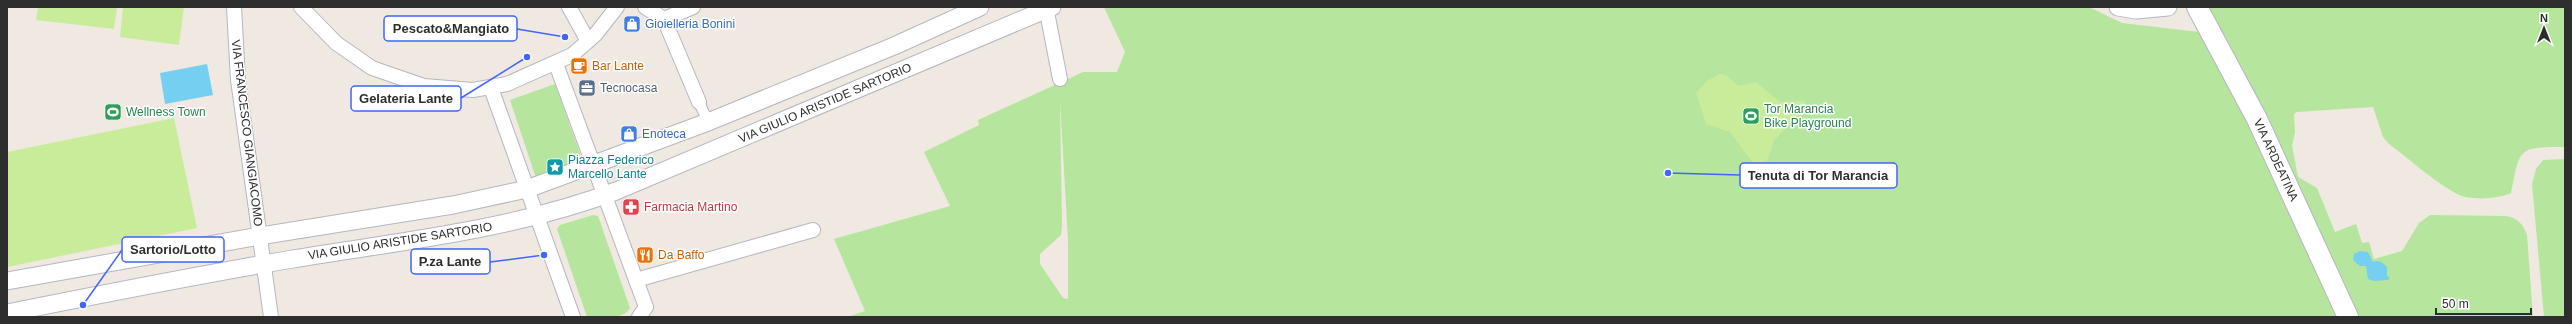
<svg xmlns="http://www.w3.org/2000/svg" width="2572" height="324" font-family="Helvetica,sans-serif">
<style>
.green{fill:#b6e59e;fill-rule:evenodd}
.pitch{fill:#c9ec9a}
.water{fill:#75cff0}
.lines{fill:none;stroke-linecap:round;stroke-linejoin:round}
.pedestrian-casing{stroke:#b4b7c1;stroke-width:12}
.minor-casing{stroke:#b4b7c1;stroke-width:16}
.tertiary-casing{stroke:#b4b7c1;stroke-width:19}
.secondary-casing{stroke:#b4b7c1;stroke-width:22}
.pedestrian{stroke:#fff;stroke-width:10}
.minor{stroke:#fff;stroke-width:14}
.tertiary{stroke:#fff;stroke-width:17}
.secondary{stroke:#fff;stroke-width:20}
.labels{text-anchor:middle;stroke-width:3;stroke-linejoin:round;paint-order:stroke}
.shop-label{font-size:12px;fill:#366cbe;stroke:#fff;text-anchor:start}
.food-label{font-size:12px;fill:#c56008;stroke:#fff;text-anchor:start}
.service-label{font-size:12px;fill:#4e5e75;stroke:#fff;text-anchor:start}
.street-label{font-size:12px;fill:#2e2e2e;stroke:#fff}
.leisure-label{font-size:12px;fill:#27864d;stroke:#fff;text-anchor:start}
.culture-label{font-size:12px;fill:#0d838f;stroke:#fff;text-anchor:start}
.health-label{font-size:12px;fill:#be3a42;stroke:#fff;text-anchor:start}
.leader{fill:none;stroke:#4264fb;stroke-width:1.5}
.callout-dot{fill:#4264fb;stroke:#fff;stroke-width:1.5}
.callout{fill:#fff;stroke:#4264fb;stroke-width:1.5}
.callout-label{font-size:13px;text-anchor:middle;font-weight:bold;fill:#2e2e2e}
</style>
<rect width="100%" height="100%" fill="#efe9e1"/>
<g class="green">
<path d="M1104,7h985l33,16 77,9 41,72 98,213h-1490l17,-6 -31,-72 116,-33 -26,-54 55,-27 -1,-5 105,-48h34l8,-20zM1060,100l8,141v58l-5,-1 -23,-34v-10l21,-19 1,-9z"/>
<path d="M2207,7h358v140c-47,0 -45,0 -54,46 -13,6 -40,8 -54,1 -24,-13 -46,-34 -68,-50l-6,-7 -10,-30 -76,5 -3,2 1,18 -3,14 6,31 19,11 18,44 21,-8 6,19 7,-1 5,17 28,-8 17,-28 11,-8 76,1c12,2 17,8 21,19l6,82h-178z"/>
<polygon points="555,84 583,162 536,178 510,100"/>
<polygon points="2565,159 2565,317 2544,317 2532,184 2536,169 2543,160"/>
<path d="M593,215l5,1 32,92c-8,13 -29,9 -43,9l-30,-88 3,-4z"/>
</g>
<g class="pitch">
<polygon points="38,7 117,7 114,29 36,20"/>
<polygon points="123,7 184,7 179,45 120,37"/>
<polygon points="1720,74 1726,75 1738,86 1756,82 1780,102 1804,101 1807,107 1774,140 1768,160 1755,166 1730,132 1706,124 1696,93 1707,81"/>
<polygon points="174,118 197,228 7,267 7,152"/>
</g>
<g class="water">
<polygon points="207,64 213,95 165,104 160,73"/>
<path d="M2360,251l8,1 5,10c6,-3 10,1 14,5v9l3,2 -2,2 -14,1 -6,-2 -2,-13h-6l-7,-6 1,-6z"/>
</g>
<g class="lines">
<defs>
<polyline id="pedestrian" points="699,102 708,122"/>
<g id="minor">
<polyline points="234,7 238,80 271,317"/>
<polyline points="301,7 336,43 372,68 424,86 473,90 507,84 572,55 595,35 617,7"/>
<polyline points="569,7 588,41"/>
<polyline points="645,7 664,19 699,102"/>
<polyline points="1046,7 1060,79"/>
<polyline points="664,19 693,7"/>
<polyline points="556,64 646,307 639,317"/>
<polyline points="491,88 573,317"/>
<polyline points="636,280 813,230"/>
</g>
<g id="tertiary">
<polyline points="2118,7 2136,10 2168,7"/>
<polyline points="7,281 260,236 453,205 527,189 708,122 894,46 980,7"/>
<path d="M7,313c95,-19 190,-38 286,-54 109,-18 219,-29 323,-68l436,-184"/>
</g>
<polyline id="secondary" points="2197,7 2257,119 2348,317"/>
</defs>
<use href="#pedestrian" class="pedestrian-casing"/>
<use href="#minor" class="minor-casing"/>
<use href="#tertiary" class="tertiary-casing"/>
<use href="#secondary" class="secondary-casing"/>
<use href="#pedestrian" class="pedestrian"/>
<use href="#minor" class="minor"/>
<use href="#tertiary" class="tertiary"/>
<use href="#secondary" class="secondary"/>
</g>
<defs>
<symbol id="shop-square" viewBox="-11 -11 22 22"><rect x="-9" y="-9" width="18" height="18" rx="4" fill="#3f7fe0" stroke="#fff"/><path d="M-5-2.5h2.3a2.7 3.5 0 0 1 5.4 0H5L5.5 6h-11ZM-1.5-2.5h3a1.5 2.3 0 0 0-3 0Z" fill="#fff"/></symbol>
<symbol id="cafe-square" viewBox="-11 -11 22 22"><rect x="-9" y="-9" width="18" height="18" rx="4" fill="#e8710a" stroke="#fff"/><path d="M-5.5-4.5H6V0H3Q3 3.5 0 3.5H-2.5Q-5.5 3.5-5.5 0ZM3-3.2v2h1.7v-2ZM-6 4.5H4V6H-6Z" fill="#fff"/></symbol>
<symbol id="office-square" viewBox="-11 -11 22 22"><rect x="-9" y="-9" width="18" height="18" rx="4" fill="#5c6f8a" stroke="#fff"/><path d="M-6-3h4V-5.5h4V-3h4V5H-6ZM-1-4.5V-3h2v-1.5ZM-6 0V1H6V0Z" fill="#fff"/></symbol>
<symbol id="stadium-square" viewBox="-11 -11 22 22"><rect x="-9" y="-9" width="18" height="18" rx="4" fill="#2e9e5b" stroke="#fff"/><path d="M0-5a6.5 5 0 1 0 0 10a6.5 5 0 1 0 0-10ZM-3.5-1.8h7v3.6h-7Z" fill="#fff"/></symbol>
<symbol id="sight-square" viewBox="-11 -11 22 22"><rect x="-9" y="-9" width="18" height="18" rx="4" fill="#0f9aa8" stroke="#fff"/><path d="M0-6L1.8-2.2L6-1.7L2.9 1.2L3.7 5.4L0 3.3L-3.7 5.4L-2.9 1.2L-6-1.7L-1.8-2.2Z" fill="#fff"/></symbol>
<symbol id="pharmacy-square" viewBox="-11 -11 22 22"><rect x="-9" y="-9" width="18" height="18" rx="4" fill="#e0444e" stroke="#fff"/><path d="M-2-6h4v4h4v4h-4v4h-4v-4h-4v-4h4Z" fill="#fff"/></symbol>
<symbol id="restaurant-square" viewBox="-11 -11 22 22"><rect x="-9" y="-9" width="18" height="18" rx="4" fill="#e8710a" stroke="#fff"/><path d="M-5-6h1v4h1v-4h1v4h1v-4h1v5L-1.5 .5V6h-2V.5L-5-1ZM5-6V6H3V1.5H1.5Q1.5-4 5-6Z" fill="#fff"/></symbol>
</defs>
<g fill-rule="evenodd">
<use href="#shop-square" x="622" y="14" width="20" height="20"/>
<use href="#cafe-square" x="569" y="56" width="20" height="20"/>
<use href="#office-square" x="577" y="78" width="20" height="20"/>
<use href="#stadium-square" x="103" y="102" width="20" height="20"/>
<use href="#stadium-square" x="1741" y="106" width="20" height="20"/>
<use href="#shop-square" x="619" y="124" width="20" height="20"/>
<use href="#sight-square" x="545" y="157" width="20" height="20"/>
<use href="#pharmacy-square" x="621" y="197" width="20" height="20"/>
<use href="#restaurant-square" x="635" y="245" width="20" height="20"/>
</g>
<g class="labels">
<g class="shop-label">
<text x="645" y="28">Gioielleria Bonini</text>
<text x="642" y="138">Enoteca</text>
</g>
<g class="food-label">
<text x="592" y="70">Bar Lante</text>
<text x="658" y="259">Da Baffo</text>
</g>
<g class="service-label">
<text x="600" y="92">Tecnocasa</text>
</g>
<g class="street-label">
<text transform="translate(825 103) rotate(-23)" y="4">VIA GIULIO ARISTIDE SARTORIO</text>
<text transform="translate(247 133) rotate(83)" y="4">VIA FRANCESCO GIANGIACOMO</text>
<text transform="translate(2276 160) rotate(65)" y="4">VIA ARDEATINA</text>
<text transform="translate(400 241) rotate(-9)" y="4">VIA GIULIO ARISTIDE SARTORIO</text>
</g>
<g class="leisure-label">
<text x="1764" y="113">Tor Marancia<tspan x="1764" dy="14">Bike Playground</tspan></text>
<text x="126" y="116">Wellness Town</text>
</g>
<g class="culture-label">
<text x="568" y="164">Piazza Federico<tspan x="568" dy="14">Marcello Lante</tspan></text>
</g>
<g class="health-label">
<text x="644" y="211">Farmacia Martino</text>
</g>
</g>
<path class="leader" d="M565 37L517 29M527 57L461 98M1668 173L1740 175M83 305L122 250M544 255L490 262"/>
<g class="callout-dot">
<circle cx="565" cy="37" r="4"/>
<circle cx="527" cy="57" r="4"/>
<circle cx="1668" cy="173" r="4"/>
<circle cx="83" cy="305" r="4"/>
<circle cx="544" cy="255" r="4"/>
</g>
<g class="callout">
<rect x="384" y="16" width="133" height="25" rx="4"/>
<rect x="351" y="86" width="110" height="25" rx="4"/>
<rect x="1740" y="163" width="157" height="25" rx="4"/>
<rect x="122" y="237" width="102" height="25" rx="4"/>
<rect x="411" y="249" width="79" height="25" rx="4"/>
</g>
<g class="callout-label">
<text x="451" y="33">Pescato&amp;Mangiato</text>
<text x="406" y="103">Gelateria Lante</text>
<text x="1818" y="180">Tenuta di Tor Marancia</text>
<text x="173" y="254">Sartorio/Lotto</text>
<text x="450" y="266">P.za Lante</text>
</g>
<rect width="2572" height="324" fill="none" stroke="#2e2e2e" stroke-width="16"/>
<g transform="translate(2544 28)" stroke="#ffffff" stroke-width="3" paint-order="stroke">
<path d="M0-3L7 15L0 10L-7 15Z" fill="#2e2e2e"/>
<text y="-6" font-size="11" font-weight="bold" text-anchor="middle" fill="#2e2e2e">N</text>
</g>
<path d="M2436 308v6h95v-6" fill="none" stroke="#2e2e2e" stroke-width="2"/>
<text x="2442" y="308" font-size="12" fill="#2e2e2e" stroke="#ffffff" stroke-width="3" paint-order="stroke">50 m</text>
</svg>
